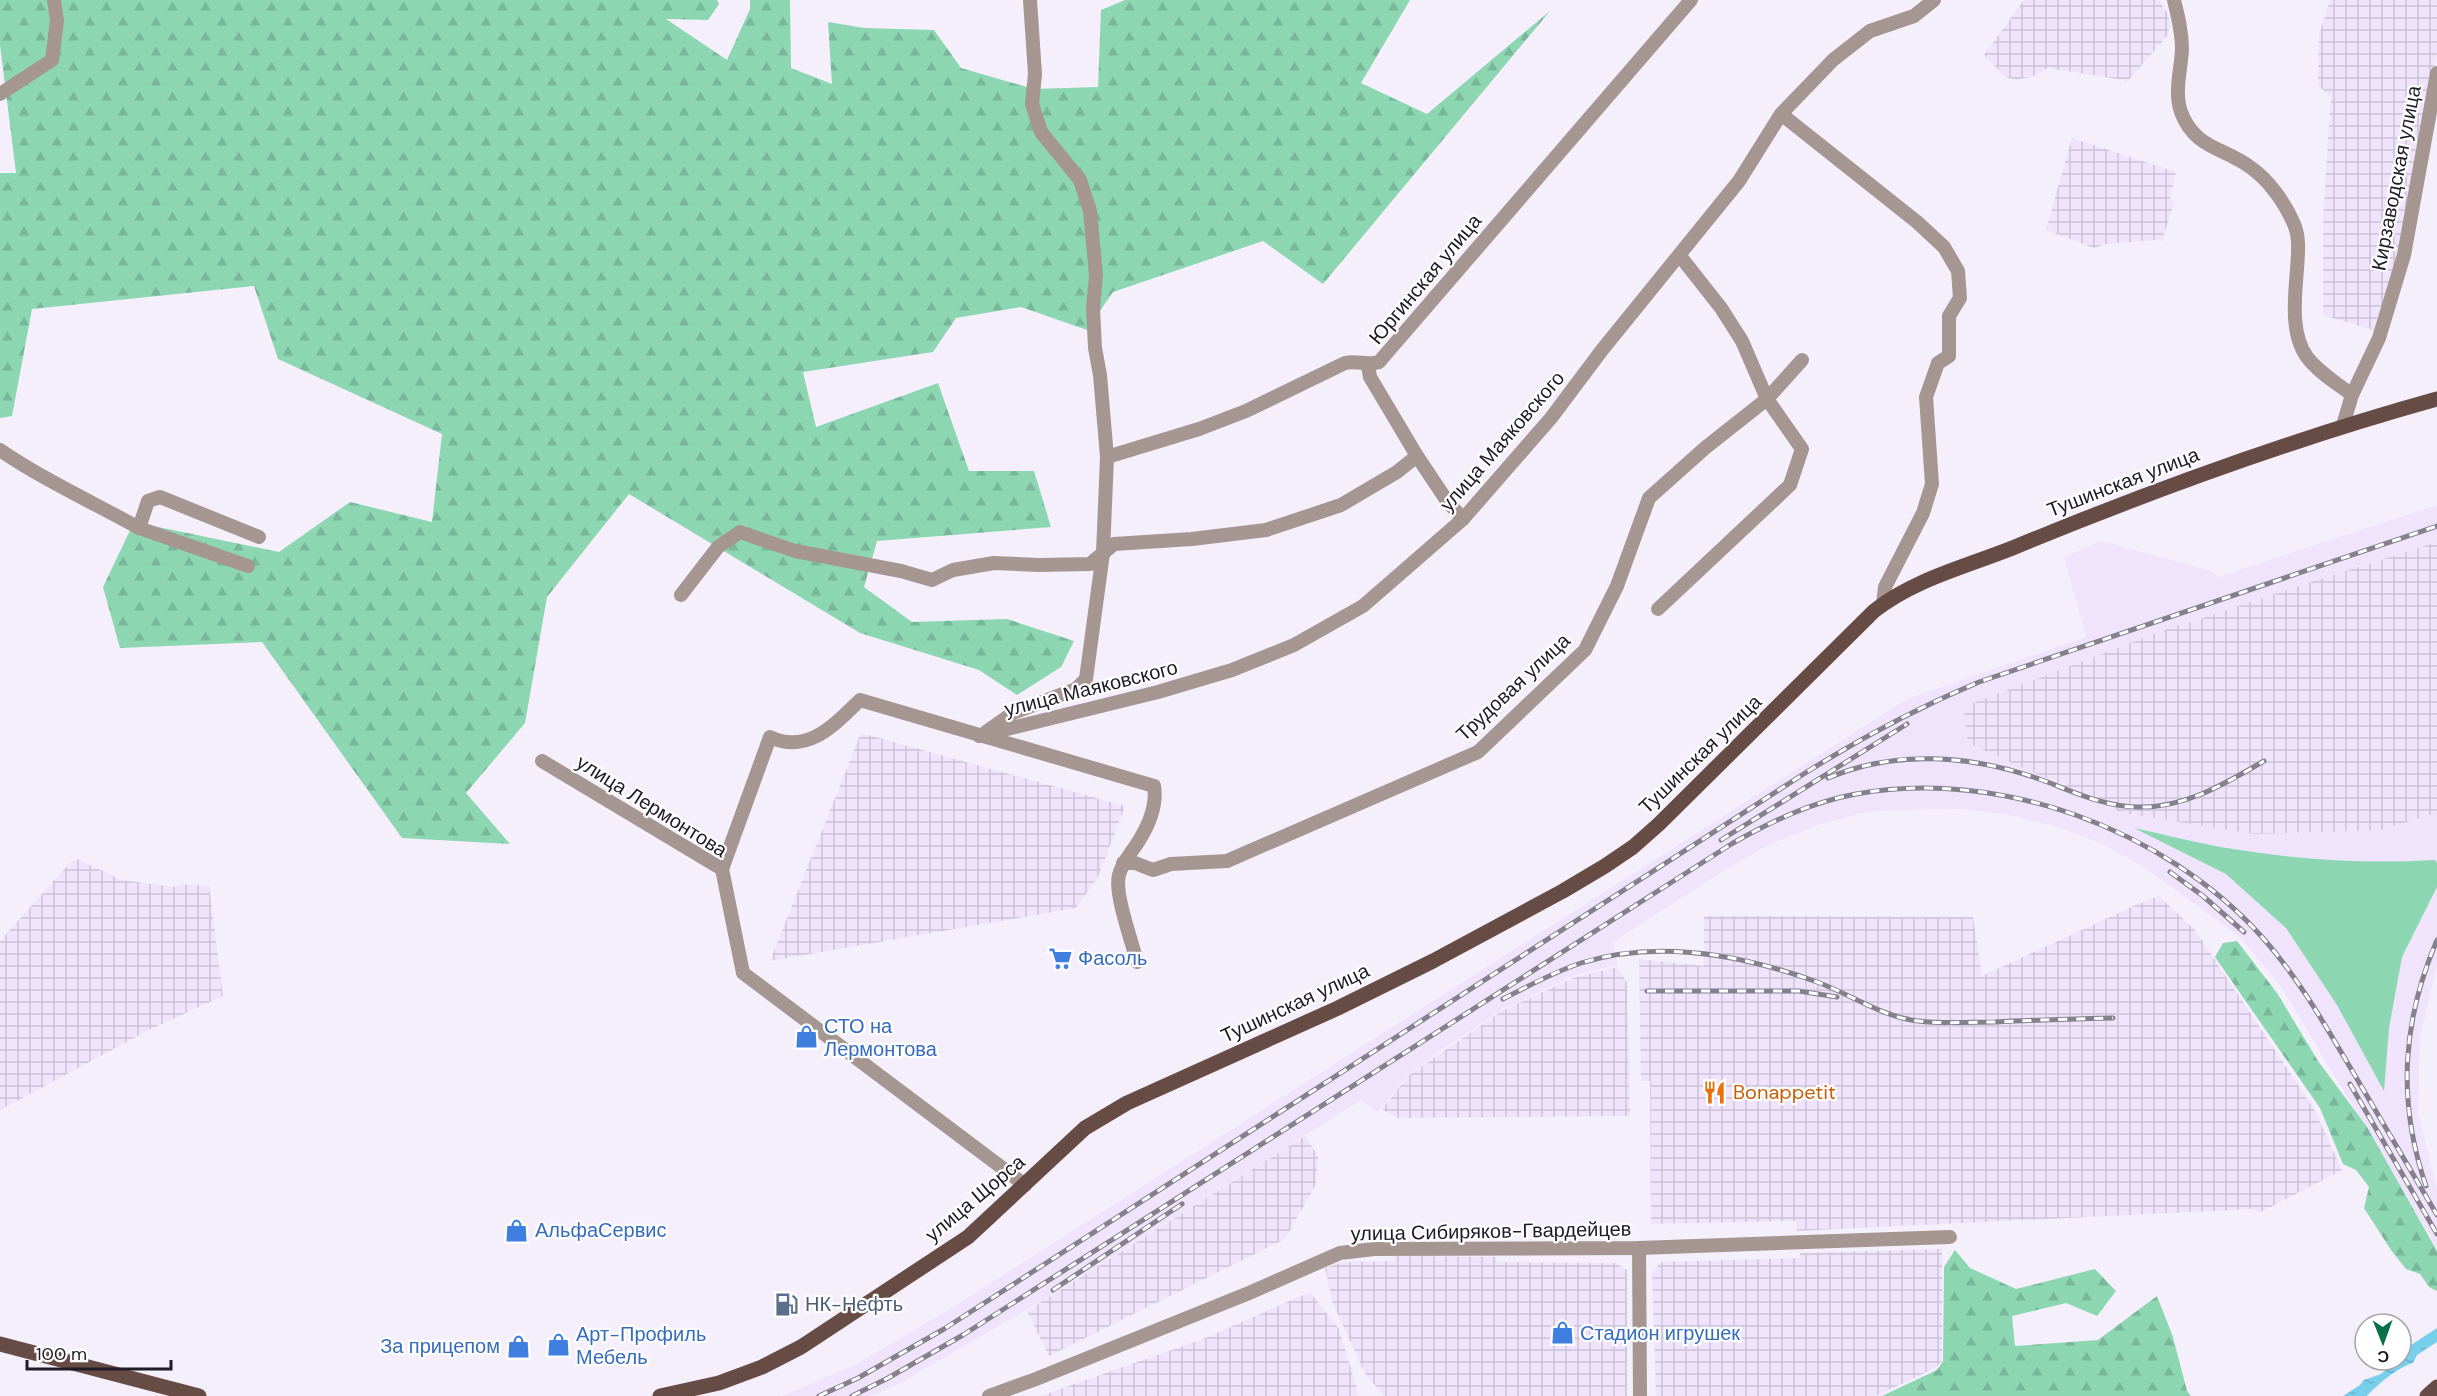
<svg xmlns="http://www.w3.org/2000/svg" width="2437" height="1396" font-family="'DM Sans',sans-serif">
<style>
.built{fill:#efe4fb}
.industrial{fill:url(#industrial-grid)}
.grass{fill:#8cd6b2}
.forest{fill:url(#forest-firs)}
.water{fill:url(#water-ripples)}
.lines{fill:none;stroke-linecap:round;stroke-linejoin:round}
.minor{stroke:#a69692;stroke-width:14}
.major{stroke:#674c45;stroke-width:15}
.rail-casing{stroke:#86808c;stroke-width:5}
.rail{stroke:#fff;stroke-width:3;stroke-dasharray:9;stroke-linecap:butt}
.labels{text-anchor:middle;stroke-width:4.5;stroke-linejoin:round;paint-order:stroke}
.street-label{font-size:20px;fill:#201b26;stroke:#fff}
.shop-label{font-size:20px;fill:#366cbe;stroke:#fff;text-anchor:start}
.food-label{font-size:20px;fill:#c56008;stroke:#fff;text-anchor:start}
.service-label{font-size:20px;fill:#4e5e75;stroke:#fff;text-anchor:start}
</style>
<defs>
<pattern id="industrial-grid" width="8" height="8" patternUnits="userSpaceOnUse" patternTransform="scale(1.5)"><rect width="8" height="8" fill="#efe4fb"/><path d="M0 4h8M4 0v8" fill="none" stroke="#cdc3d7"/></pattern>
<pattern id="forest-firs" width="22" height="20" patternUnits="userSpaceOnUse" patternTransform="scale(1.5)"><rect width="22" height="20" fill="#8cd6b2"/><path d="M5 1l3.5 6h-7zM16 11l3.5 6h-7z" fill="#78b799"/></pattern>
<pattern id="water-ripples" width="26" height="14" patternUnits="userSpaceOnUse" patternTransform="scale(1.5)"><rect width="26" height="14" fill="#77cfec"/><path d="M2 4q2-2 4 0t4 0M15 11q2-2 4 0t4 0" fill="none" stroke="#67b1ca"/></pattern>
</defs>
<rect width="100%" height="100%" fill="#f5effc"/>
<polygon class="built" points="2437,505 2437,965 2420,1037 2418,1113 2437,1189 2437,1248 2282,988 2240,937 2145,868 2103,844 2059,827 2010,815 1961,809 1893,810 1861,813 1815,826 1769,845 1725,870 1613,942 1617,965 1575,975 1502,1010 1444,1048 1409,1074 1377,1113 1361,1100 1040,1302 904,1381 871,1396 782,1396 855,1365 950,1309 1907,699 2086,637 2064,557 2102,541 2211,571 2218,577"/>
<g class="industrial">
<polygon points="2024,0 2158,0 2167,12 2170,22 2168,35 2126,83 2123,80 2048,68 2034,76 2016,80 2005,77 1984,55"/>
<polygon points="2330,0 2437,0 2437,53 2415,157 2400,254 2373,330 2323,315 2323,218 2331,96 2318,86 2319,35"/>
<polygon points="2072,138 2176,172 2170,199 2175,200 2162,241 2155,240 2105,244 2094,248 2046,230"/>
<polygon points="2437,542 2437,813 2380,830 2255,834 2123,813 1968,743 1963,707 2183,623 2192,622 2259,599"/>
<polygon points="861,733 1125,806 1098,877 1076,908 770,961"/>
<polygon points="77,859 122,880 174,887 180,884 209,886 223,996 149,1030 0,1110 0,941 68,865"/>
<polygon points="2159,896 2195,930 2255,1020 2314,1109 2342,1170 2261,1212 2253,1209 1797,1231 1796,1221 1651,1224 1650,1081 1641,1081 1639,959 1704,966 1704,916 1973,917 1982,976 2138,904"/>
<polygon points="1617,967 1627,983 1630,1116 1397,1118 1382,1109 1409,1075 1502,1011 1573,978"/>
<polygon points="1305,1136 1318,1156 1316,1184 1285,1239 1049,1356 1027,1311"/>
<polygon points="1942,1249 1942,1361 1935,1368 1876,1396 1656,1396 1652,1273 1661,1262 1800,1258 1800,1253"/>
<polygon points="1394,1256 1496,1257 1496,1262 1615,1263 1627,1270 1627,1396 1384,1396 1366,1375 1333,1304 1325,1268 1343,1262 1394,1261"/>
<polygon points="1310,1292 1339,1329 1359,1396 1040,1396 1203,1339"/>
</g>
<path class="grass" d="M2134,828c33,7 66,16 99,21 67,11 134,15 202,11l2,3v24l-35,70 -13,71 -5,63 -47,-86 -51,-77 -60,-54z"/>
<g class="forest">
<polygon points="0,0 717,0 719,4 708,20 666,19 727,60 750,9 750,0 790,0 791,68 832,84 828,22 864,28 934,30 961,68 1034,89 1098,87 1101,10 1125,0 1410,0 1361,83 1427,114 1550,11 1323,284 1263,241 1113,292 1087,330 1021,307 956,318 933,352 803,372 816,427 938,383 969,471 1034,471 1051,527 877,541 864,587 912,622 1007,619 1074,641 1061,667 1017,695 979,670 860,633 629,494 547,597 525,723 466,793 510,844 402,838 262,642 120,648 103,587 134,522 279,552 350,502 432,522 442,434 278,359 254,286 32,309 12,416 0,418 0,173 16,173 0,45"/>
<polygon points="2237,941 2277,993 2318,1061 2367,1127 2437,1251 2437,1291 2429,1287 2420,1274 2406,1269 2391,1250 2364,1208 2369,1187 2356,1170 2343,1164 2320,1108 2215,957 2223,943"/>
<polygon points="1955,1250 1970,1268 2016,1289 2095,1269 2116,1291 2097,1316 2066,1303 2012,1316 2015,1346 2098,1340 2157,1296 2173,1337 2187,1391 2191,1396 1882,1396 1937,1370 1943,1361 1944,1267"/>
</g>
<path class="water" d="M2437,1328v14l-20,13 -4,8c-16,5 -35,21 -46,33h-24l17,-11 4,-5 17,-6 16,-14h4v-5l7,-8z"/>
<g class="lines">
<g class="minor">
<path d="M2174,0c4,16 8,32 8,49 -1,21 -8,43 -1,63 14,37 42,35 69,55 19,13 35,36 44,57 6,14 4,30 3,45 -2,27 -7,65 10,88 11,15 31,27 45,38"/>
<polyline points="0,94 52,60 57,21 54,0"/>
<polyline points="1781,114 1917,222 1944,247 1958,271 1960,298 1949,316 1949,356 1938,363 1926,397 1932,484 1923,513 1885,587 1883,604"/>
<polyline points="1368,365 1370,377 1417,456"/>
<polyline points="2343,425 2352,395 2379,338 2404,255 2437,73"/>
<path d="M0,450c44,30 92,52 139,78l9,-27 12,-4 99,40"/>
<path d="M1107,457l92,-28 47,-18 99,-48c13,-3 22,3 34,-1l312,-362"/>
<polyline points="139,528 248,566"/>
<polyline points="681,595 718,547 740,532 795,551 901,571 932,580 953,570 994,563 1039,565 1090,564 1114,544 1192,539 1266,530 1341,505 1397,472 1417,456 1447,501 1463,519"/>
<polyline points="1658,609 1790,485 1802,449 1767,399 1742,341 1721,308 1680,256"/>
<polyline points="986,732 1013,713 1076,689 1086,679 1103,553 1107,457 1100,375 1095,348 1093,308 1096,275 1090,211 1080,180 1041,132 1032,104 1035,74 1030,0"/>
<polyline points="979,736 1158,692 1232,670 1294,645 1363,606 1463,519 1551,418 1602,350 1739,181 1781,114 1833,60 1870,31 1914,16 1934,0"/>
<polyline points="542,761 722,869 743,973 1025,1185"/>
<polyline points="1123,863 1135,863 1153,870 1171,864 1227,861 1478,752 1585,650 1617,586 1649,498 1705,448 1767,399 1802,360"/>
<path d="M722,869l48,-132c38,18 65,-13 90,-37l294,86c3,18 -5,38 -14,53 -7,12 -18,23 -21,36 -5,19 13,66 18,87"/>
<polyline points="1639,1248 1640,1396"/>
<polyline points="989,1396 1036,1379 1249,1293 1340,1253 1374,1249 1639,1248 1950,1237"/>
</g>
<g class="major">
<polyline points="0,1344 199,1396"/>
<path d="M660,1396l59,-13 43,-16 39,-20 167,-110 117,-109 42,-25 211,-95 95,-47 130,-70 42,-25 28,-19 26,-23 215,-213c40,-32 94,-45 141,-64 138,-57 278,-108 422,-148"/>
<polyline points="2427,1396 2437,1387"/>
</g>
<defs>
<g id="rail">
<path d="M1828,778c68,-29 145,-23 214,2 32,12 65,28 100,27 45,0 84,-24 122,-46"/>
<polyline points="1721,840 1907,724"/>
<polyline points="2170,872 2203,896 2244,932"/>
<polyline points="1647,991 1799,991 1837,997"/>
<path d="M1503,999c25,-13 51,-27 78,-36 77,-24 162,-8 236,19 33,12 65,35 101,39 25,3 52,1 77,1 40,-2 79,-3 118,-4"/>
<polyline points="2350,1084 2437,1234"/>
<path d="M2426,1186c-29,-85 -24,-164 11,-246"/>
<polyline points="1053,1290 1182,1204"/>
<path d="M819,1396l39,-18 86,-49 858,-554c57,-36 115,-67 177,-93l458,-156"/>
<path d="M852,1396l36,-18 75,-43 770,-492c39,-22 79,-41 123,-49 143,-26 309,35 406,143 34,38 59,81 85,125 30,51 60,102 90,153"/>
</g>
</defs>
<use href="#rail" class="rail-casing"/>
<use href="#rail" class="rail"/>
</g>
<defs>
<symbol id="supermarket-bare" viewBox="-9 -9 18 18"><path d="M-6-5.5h2.5l.6 2H6L4.5 2H-2.5L-4.4-4H-6ZM-1.5 3.2a1.3 1.3 0 1 0 .1 0ZM3 3.2a1.3 1.3 0 1 0 .1 0Z" fill="#3f7fe0" stroke="#fff" stroke-width="2.5" paint-order="stroke"/></symbol>
<symbol id="shop-bare" viewBox="-9 -9 18 18"><path d="M-5-2.5h2.3a2.7 3.5 0 0 1 5.4 0H5L5.5 6h-11ZM-1.5-2.5h3a1.5 2.3 0 0 0-3 0Z" fill="#3f7fe0" stroke="#fff" stroke-width="2.5" paint-order="stroke"/></symbol>
<symbol id="restaurant-bare" viewBox="-9 -9 18 18"><path d="M-5-6h1v4h1v-4h1v4h1v-4h1v5L-1.5 .5V6h-2V.5L-5-1ZM5-6V6H3V1.5H1.5Q1.5-4 5-6Z" fill="#e8710a" stroke="#fff" stroke-width="2.5" paint-order="stroke"/></symbol>
<symbol id="fuel-bare" viewBox="-9 -9 18 18"><path d="M-5.5-6h7V0h2V4h1.3V-2.5L3-4.5l.8-.8L6-3V5H2.5V1h-1V6h-7ZM-4.2-4.7v3.2H.2V-4.7Z" fill="#5c6f8a" stroke="#fff" stroke-width="2.5" paint-order="stroke"/></symbol>
</defs>
<g fill-rule="evenodd">
<use href="#supermarket-bare" x="1044" y="942" width="33" height="33"/>
<use href="#shop-bare" x="790" y="1020" width="33" height="33"/>
<use href="#restaurant-bare" x="1698" y="1076" width="33" height="33"/>
<use href="#shop-bare" x="500" y="1214" width="33" height="33"/>
<use href="#fuel-bare" x="770" y="1288" width="33" height="33"/>
<use href="#shop-bare" x="1546" y="1316" width="33" height="33"/>
<use href="#shop-bare" x="542" y="1328" width="33" height="33"/>
<use href="#shop-bare" x="502" y="1330" width="33" height="33"/>
</g>
<g class="labels">
<g class="street-label">
<text transform="translate(2396 178) rotate(-79)" y="7">Кирзаводская улица</text>
<text transform="translate(1425 279) rotate(-50)" y="7">Юргинская улица</text>
<text transform="translate(1502 441) rotate(-49)" y="7">улица Маяковского</text>
<text transform="translate(2123 482) rotate(-21)" y="7">Тушинская улица</text>
<text transform="translate(1513 687) rotate(-43)" y="7">Трудовая улица</text>
<text transform="translate(1091 688) rotate(-14)" y="7">улица Маяковского</text>
<text transform="translate(1700 754) rotate(-44)" y="7">Тушинская улица</text>
<text transform="translate(652 806) rotate(32)" y="7">улица Лермонтова</text>
<text transform="translate(1295 1003) rotate(-25)" y="7">Тушинская улица</text>
<text transform="translate(975 1198) rotate(-40)" y="7">улица Щорса</text>
<text transform="translate(1491 1231) rotate(-1)" y="7">улица Сибиряков-Гвардейцев</text>
</g>
<g class="shop-label">
<text x="1078" y="965">Фасоль</text>
<text x="824" y="1033">СТО на<tspan x="824" dy="23">Лермонтова</tspan></text>
<text x="535" y="1237">АльфаСервис</text>
<text x="1580" y="1340">Стадион игрушек</text>
<text x="576" y="1341">Арт-Профиль<tspan x="576" dy="23">Мебель</tspan></text>
<text x="500" y="1353" text-anchor="end">За прицепом</text>
</g>
<g class="food-label">
<text x="1733" y="1099">Bonappetit</text>
</g>
<g class="service-label">
<text x="805" y="1311">НК-Нефть</text>
</g>
</g>
<g transform="translate(2383 1342) rotate(179)"><circle r="28" fill="#ffffff" stroke="#a6a4a8" stroke-width="1.5"/>
<path d="M0-4.5L10 22L0 15L-10 22Z" fill="#067048"/>
<text y="-9" font-size="16" font-weight="bold" text-anchor="middle" fill="#201b26">С</text>
</g>
<path d="M27 1360v9h144v-9" fill="none" stroke="#201b26" stroke-width="3"/>
<text x="36" y="1360" font-size="18" fill="#201b26" stroke="#ffffff" stroke-width="4.5" paint-order="stroke">100 m</text>
</svg>
